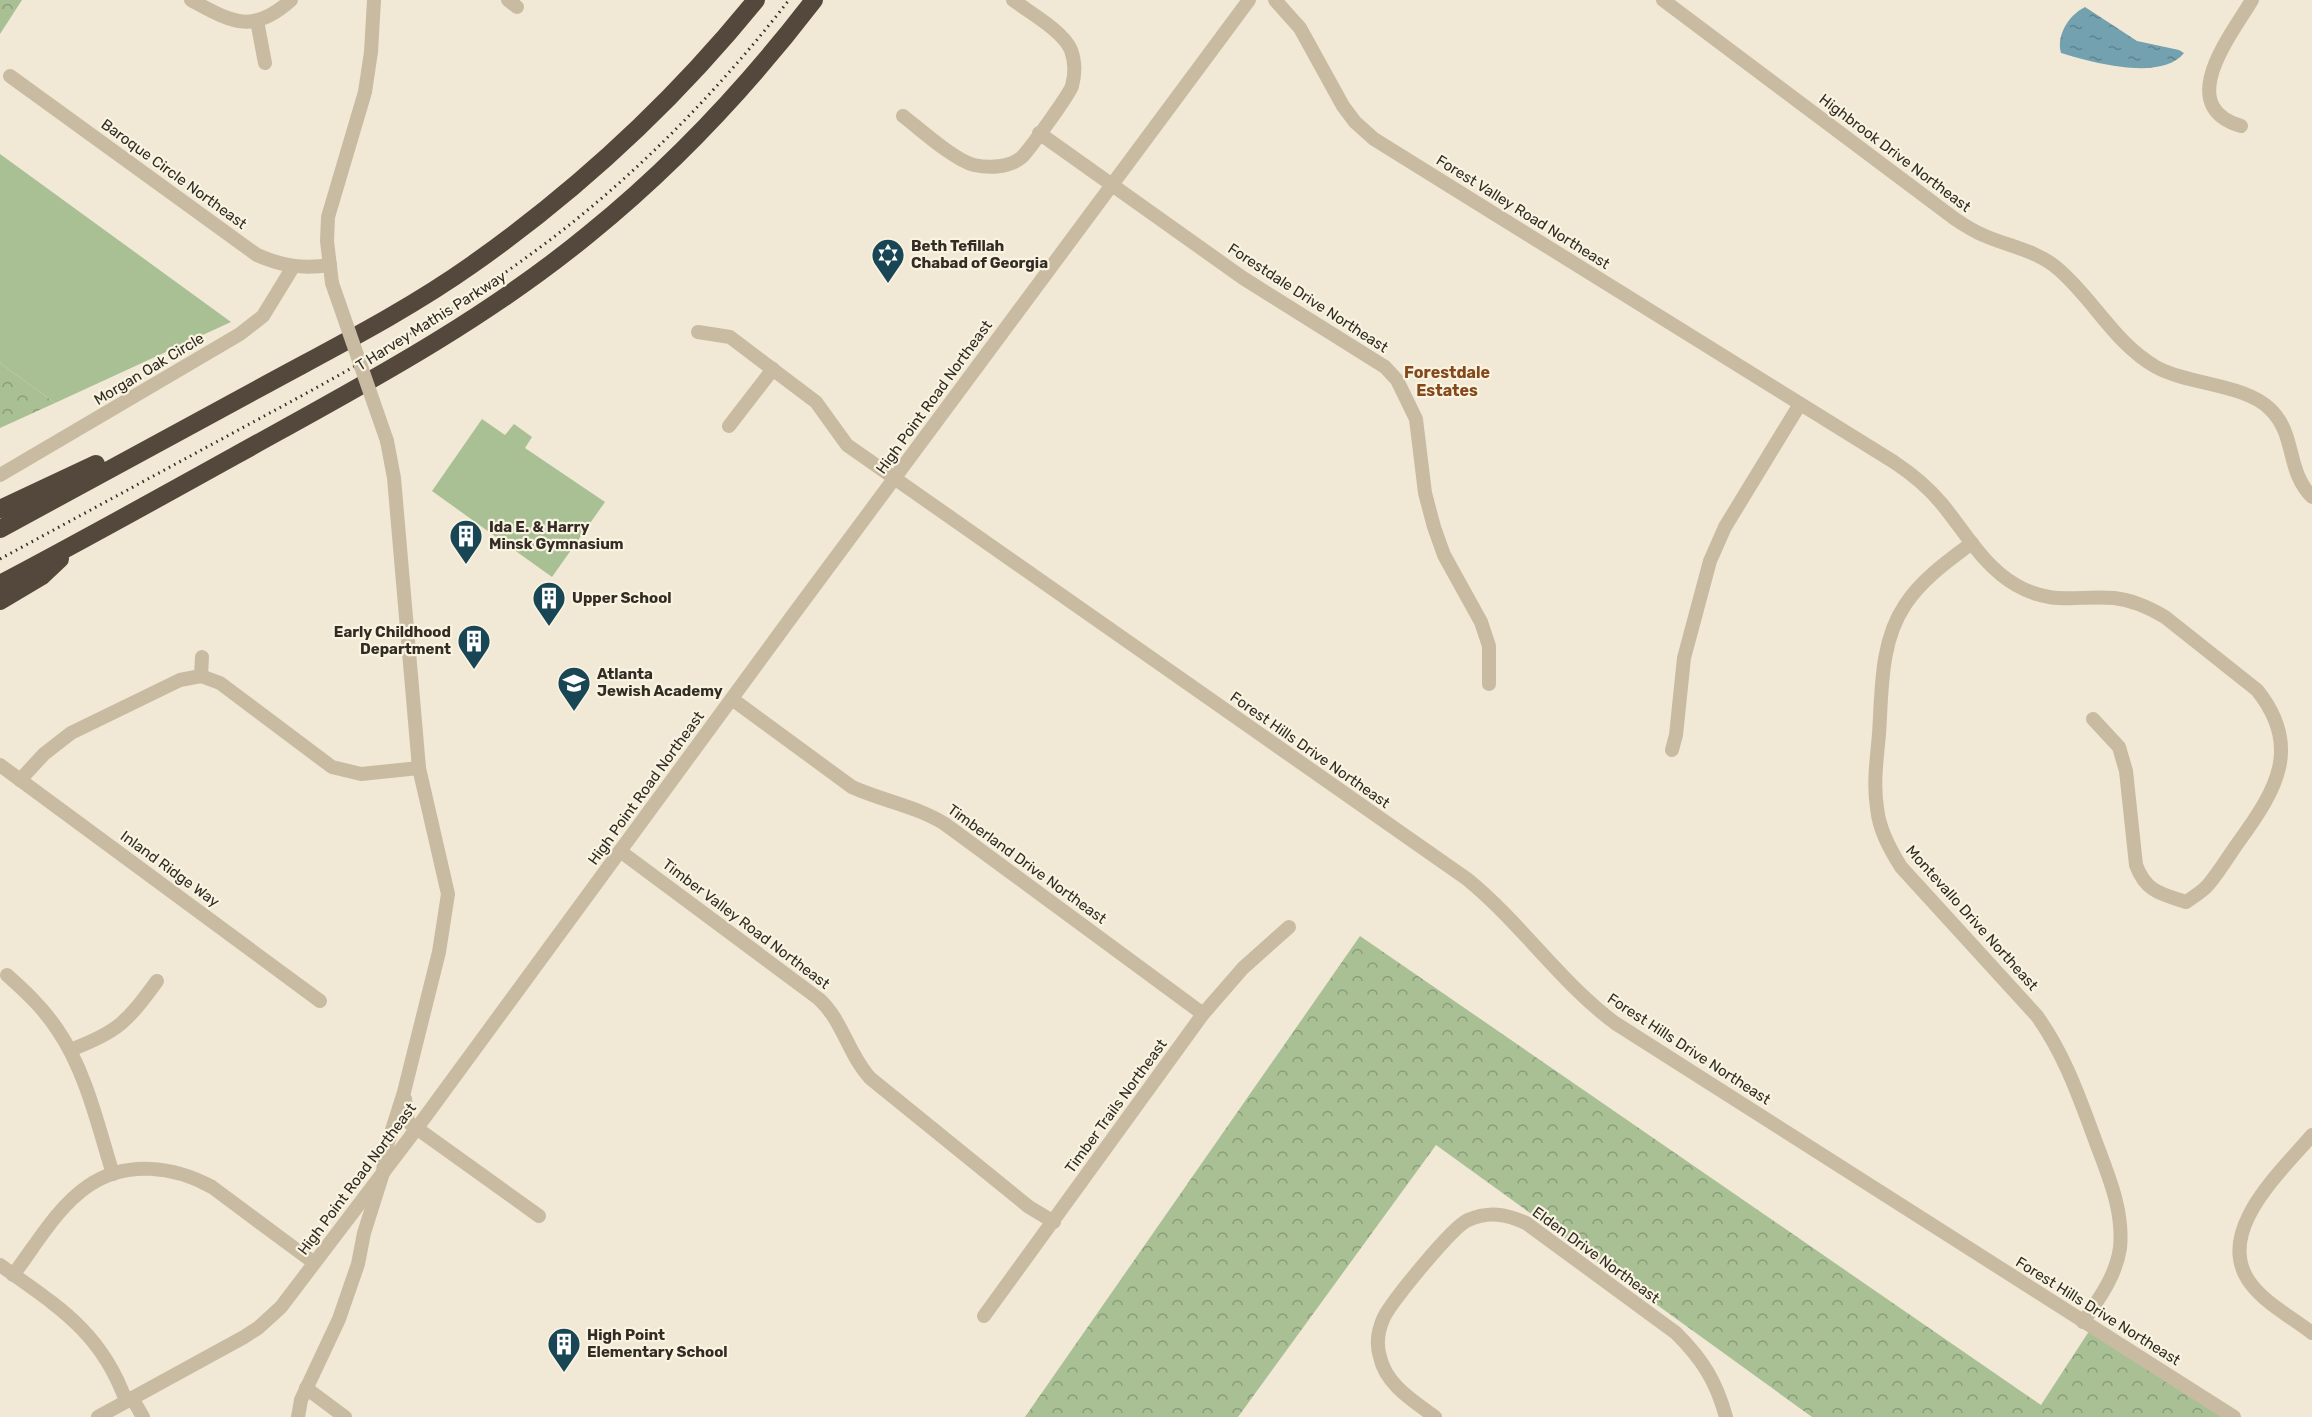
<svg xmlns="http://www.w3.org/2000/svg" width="2312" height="1417" font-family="Rubik,sans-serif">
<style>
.green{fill:#a9c095}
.forest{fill:url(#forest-crowns)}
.water{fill:url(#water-ripples)}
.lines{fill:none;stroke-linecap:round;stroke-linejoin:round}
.minor{stroke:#c9bba1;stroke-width:14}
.highway{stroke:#54473b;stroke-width:18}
.rail{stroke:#332c24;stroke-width:3;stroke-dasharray:1.5 4.5;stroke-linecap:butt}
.minor-bridge{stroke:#c9bba1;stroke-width:14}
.labels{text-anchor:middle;stroke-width:4.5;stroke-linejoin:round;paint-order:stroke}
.street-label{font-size:15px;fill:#332c24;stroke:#f9f3e1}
.poi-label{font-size:15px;font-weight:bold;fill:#332c24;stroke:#f9f3e1;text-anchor:start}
.neighbourhood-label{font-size:16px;font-weight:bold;fill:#84481b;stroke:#f9f3e1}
</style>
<defs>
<pattern id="forest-crowns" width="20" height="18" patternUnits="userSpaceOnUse" patternTransform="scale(1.5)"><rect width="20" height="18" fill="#a9c095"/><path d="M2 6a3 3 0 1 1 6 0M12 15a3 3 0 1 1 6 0" fill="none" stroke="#8a9c79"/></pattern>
<pattern id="water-ripples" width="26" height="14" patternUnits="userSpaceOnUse" patternTransform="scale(1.5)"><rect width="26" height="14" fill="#73a1af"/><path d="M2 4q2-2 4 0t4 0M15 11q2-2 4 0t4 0" fill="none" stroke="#5f838e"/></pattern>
</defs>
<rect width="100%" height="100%" fill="#f1e9d5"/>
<g class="green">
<polygon points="0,154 231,322 55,403 0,363"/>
<polygon points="482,419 505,435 514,424 532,437 525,448 605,502 552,577 432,491"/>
</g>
<g class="forest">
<polygon points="0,0 22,0 0,34"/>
<polygon points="0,363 55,403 0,428"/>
<polygon points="1360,936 2041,1405 2095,1322 2235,1417 1812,1417 1436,1145 1238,1417 1025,1417"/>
</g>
<path class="water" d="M2085,7l52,34 42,9 5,3c-23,29 -93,9 -123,0 -5,-18 8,-38 24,-46z"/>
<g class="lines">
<g class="minor">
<path d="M191,0c41,22 61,35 100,0"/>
<polyline points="508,0 517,7"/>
<path d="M1275,0l25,28 43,78 12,16 19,17 520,323c18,12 34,25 48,42 23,28 42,63 74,81 36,21 61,10 98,13 18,2 36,10 51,19l92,73c45,56 20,99 -17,150 -11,15 -20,31 -32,45 -6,7 -15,12 -22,17 -25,-8 -40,-10 -50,-37l-10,-94 -7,-24 -26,-28"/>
<path d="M1663,0l292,219c9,6 18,12 28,16 24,11 53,15 74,33 36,30 57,75 99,99 33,18 89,17 114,42 27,26 15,60 42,88"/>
<polyline points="257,21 265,63"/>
<path d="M10,76l247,179c25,11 46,14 73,10"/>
<path d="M903,116c17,13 51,44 71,49 15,3 35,3 48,-8 7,-7 47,-62 50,-71 3,-11 3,-25 -1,-36 -8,-19 -42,-38 -58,-50"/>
<path d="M2241,126c-68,-20 -9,-92 11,-126"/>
<polyline points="1039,133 1243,278 1385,367 1397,380 1416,419 1425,493 1434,527 1444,555 1481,622 1489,646 1489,684"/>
<polyline points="332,283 327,241 328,217 365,92 371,52 374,0"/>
<path d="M698,332l32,5 86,65 31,43 620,434c54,44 93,103 148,144l619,394"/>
<polyline points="729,426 773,369"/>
<polyline points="0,475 240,334 263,316 293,267"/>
<path d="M1972,543c-24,18 -50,36 -67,62 -25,37 -23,86 -26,129 -2,24 -6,49 -2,74 2,21 12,40 24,59l136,149c27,38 41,78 57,121 13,36 30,72 26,111 -4,28 -21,51 -37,74"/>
<polyline points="201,676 202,657"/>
<path d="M732,699l120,88c31,14 64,19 93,37l258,190"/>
<polyline points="1672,750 1676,735 1684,658 1710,561 1725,527 1800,404"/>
<polyline points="0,765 320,1001"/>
<polyline points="20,780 44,754 71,733 180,680 201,676 220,683 332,767 361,774 419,768"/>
<path d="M620,851l199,148c24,22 29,55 51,79l159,129 25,15"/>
<path d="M7,975c19,17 36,33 50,54 29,42 41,97 56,145"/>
<path d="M70,1050c48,-18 57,-28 87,-69"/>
<polyline points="405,1099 408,1122 539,1216"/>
<path d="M2312,1135c-31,37 -100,98 -61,149 15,20 42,34 61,49"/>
<path d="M0,1265c57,41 101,66 126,136"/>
<path d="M13,1275c23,-30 44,-68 75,-89 38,-26 86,-20 124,1l101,75"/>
<polyline points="984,1316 1203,1014 1243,968 1289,927"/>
<polyline points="306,1388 345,1417"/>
<polyline points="132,1398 143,1417"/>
<polyline points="98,1417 244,1337 258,1328 281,1307 417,1128 793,615 1249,0"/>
<polyline points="298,1417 301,1400 339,1319 358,1264 364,1233 383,1173 385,1152 404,1092 439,952 448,894 419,768 394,478 387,441"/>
<path d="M1435,1417c-21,-16 -49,-32 -55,-60 -4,-13 -2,-27 4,-40 9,-17 68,-90 84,-97 21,-9 38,-6 58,3l150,110c27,27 40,48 50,84"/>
</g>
<g class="highway">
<polyline points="0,509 96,464"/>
<path d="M0,529c89,-49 178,-97 267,-145 70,-38 141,-74 206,-120 106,-75 201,-163 283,-264"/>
<path d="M0,584c93,-49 184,-100 276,-151 109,-60 217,-120 313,-199 84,-68 159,-148 225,-234"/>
<polyline points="0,601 42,576 60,559"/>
</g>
<path class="rail" d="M0,559c85,-46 170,-92 255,-138 95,-51 189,-103 276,-167 98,-71 184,-159 258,-254"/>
<polyline class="minor-bridge" points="332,283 387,441"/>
</g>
<defs>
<symbol id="synagogue-pin" viewBox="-11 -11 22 30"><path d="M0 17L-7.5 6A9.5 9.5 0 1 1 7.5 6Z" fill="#194655" stroke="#f9f3e1"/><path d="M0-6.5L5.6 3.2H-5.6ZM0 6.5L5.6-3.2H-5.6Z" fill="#fff"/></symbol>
<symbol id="building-pin" viewBox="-11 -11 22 30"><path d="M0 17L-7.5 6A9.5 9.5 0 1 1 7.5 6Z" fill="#194655" stroke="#f9f3e1"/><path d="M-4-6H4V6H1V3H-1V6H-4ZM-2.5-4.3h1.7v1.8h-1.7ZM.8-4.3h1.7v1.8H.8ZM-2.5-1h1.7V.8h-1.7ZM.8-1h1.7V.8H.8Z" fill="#fff"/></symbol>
<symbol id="school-pin" viewBox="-11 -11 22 30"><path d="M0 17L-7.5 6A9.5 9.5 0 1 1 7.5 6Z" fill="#194655" stroke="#f9f3e1"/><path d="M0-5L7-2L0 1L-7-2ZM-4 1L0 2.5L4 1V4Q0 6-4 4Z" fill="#fff"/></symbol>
</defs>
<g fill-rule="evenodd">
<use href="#synagogue-pin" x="869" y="236" width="38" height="52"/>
<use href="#building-pin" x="447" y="517" width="38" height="52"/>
<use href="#building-pin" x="530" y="579" width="38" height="52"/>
<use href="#building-pin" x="455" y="622" width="38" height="52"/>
<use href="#school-pin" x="555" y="664" width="38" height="52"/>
<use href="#building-pin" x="545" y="1325" width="38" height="52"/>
</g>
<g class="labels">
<g class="street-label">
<text transform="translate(1895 153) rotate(37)" y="5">Highbrook Drive Northeast</text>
<text transform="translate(174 174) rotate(36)" y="5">Baroque Circle Northeast</text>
<text transform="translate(1523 212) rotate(32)" y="5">Forest Valley Road Northeast</text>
<text transform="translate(1308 298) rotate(33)" y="5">Forestdale Drive Northeast</text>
<text transform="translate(431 321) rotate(-32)" y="5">T Harvey Mathis Parkway</text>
<text transform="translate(149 369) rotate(-31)" y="5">Morgan Oak Circle</text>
<text transform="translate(934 397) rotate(-54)" y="5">High Point Road Northeast</text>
<text transform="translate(1310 750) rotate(35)" y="5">Forest Hills Drive Northeast</text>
<text transform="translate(646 788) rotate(-54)" y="5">High Point Road Northeast</text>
<text transform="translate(1027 864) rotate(36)" y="5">Timberland Drive Northeast</text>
<text transform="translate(170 869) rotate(36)" y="5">Inland Ridge Way</text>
<text transform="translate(1972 918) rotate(48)" y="5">Montevallo Drive Northeast</text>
<text transform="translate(746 924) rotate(37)" y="5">Timber Valley Road Northeast</text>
<text transform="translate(1689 1049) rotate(33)" y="5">Forest Hills Drive Northeast</text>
<text transform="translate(1116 1106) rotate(-54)" y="5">Timber Trails Northeast</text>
<text transform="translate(357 1179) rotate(-53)" y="5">High Point Road Northeast</text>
<text transform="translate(1596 1255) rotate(36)" y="5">Elden Drive Northeast</text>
<text transform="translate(2098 1311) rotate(32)" y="5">Forest Hills Drive Northeast</text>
</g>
<g class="poi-label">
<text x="911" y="251">Beth Tefillah<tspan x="911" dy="17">Chabad of Georgia</tspan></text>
<text x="489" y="532">Ida E. &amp; Harry<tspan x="489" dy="17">Minsk Gymnasium</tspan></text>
<text x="572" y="603">Upper School</text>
<text x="451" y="637" text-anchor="end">Early Childhood<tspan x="451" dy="17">Department</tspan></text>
<text x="597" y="679">Atlanta<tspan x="597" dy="17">Jewish Academy</tspan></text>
<text x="587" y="1340">High Point<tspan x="587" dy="17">Elementary School</tspan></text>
</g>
<g class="neighbourhood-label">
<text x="1447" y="378">Forestdale<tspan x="1447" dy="18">Estates</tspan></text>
</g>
</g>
</svg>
